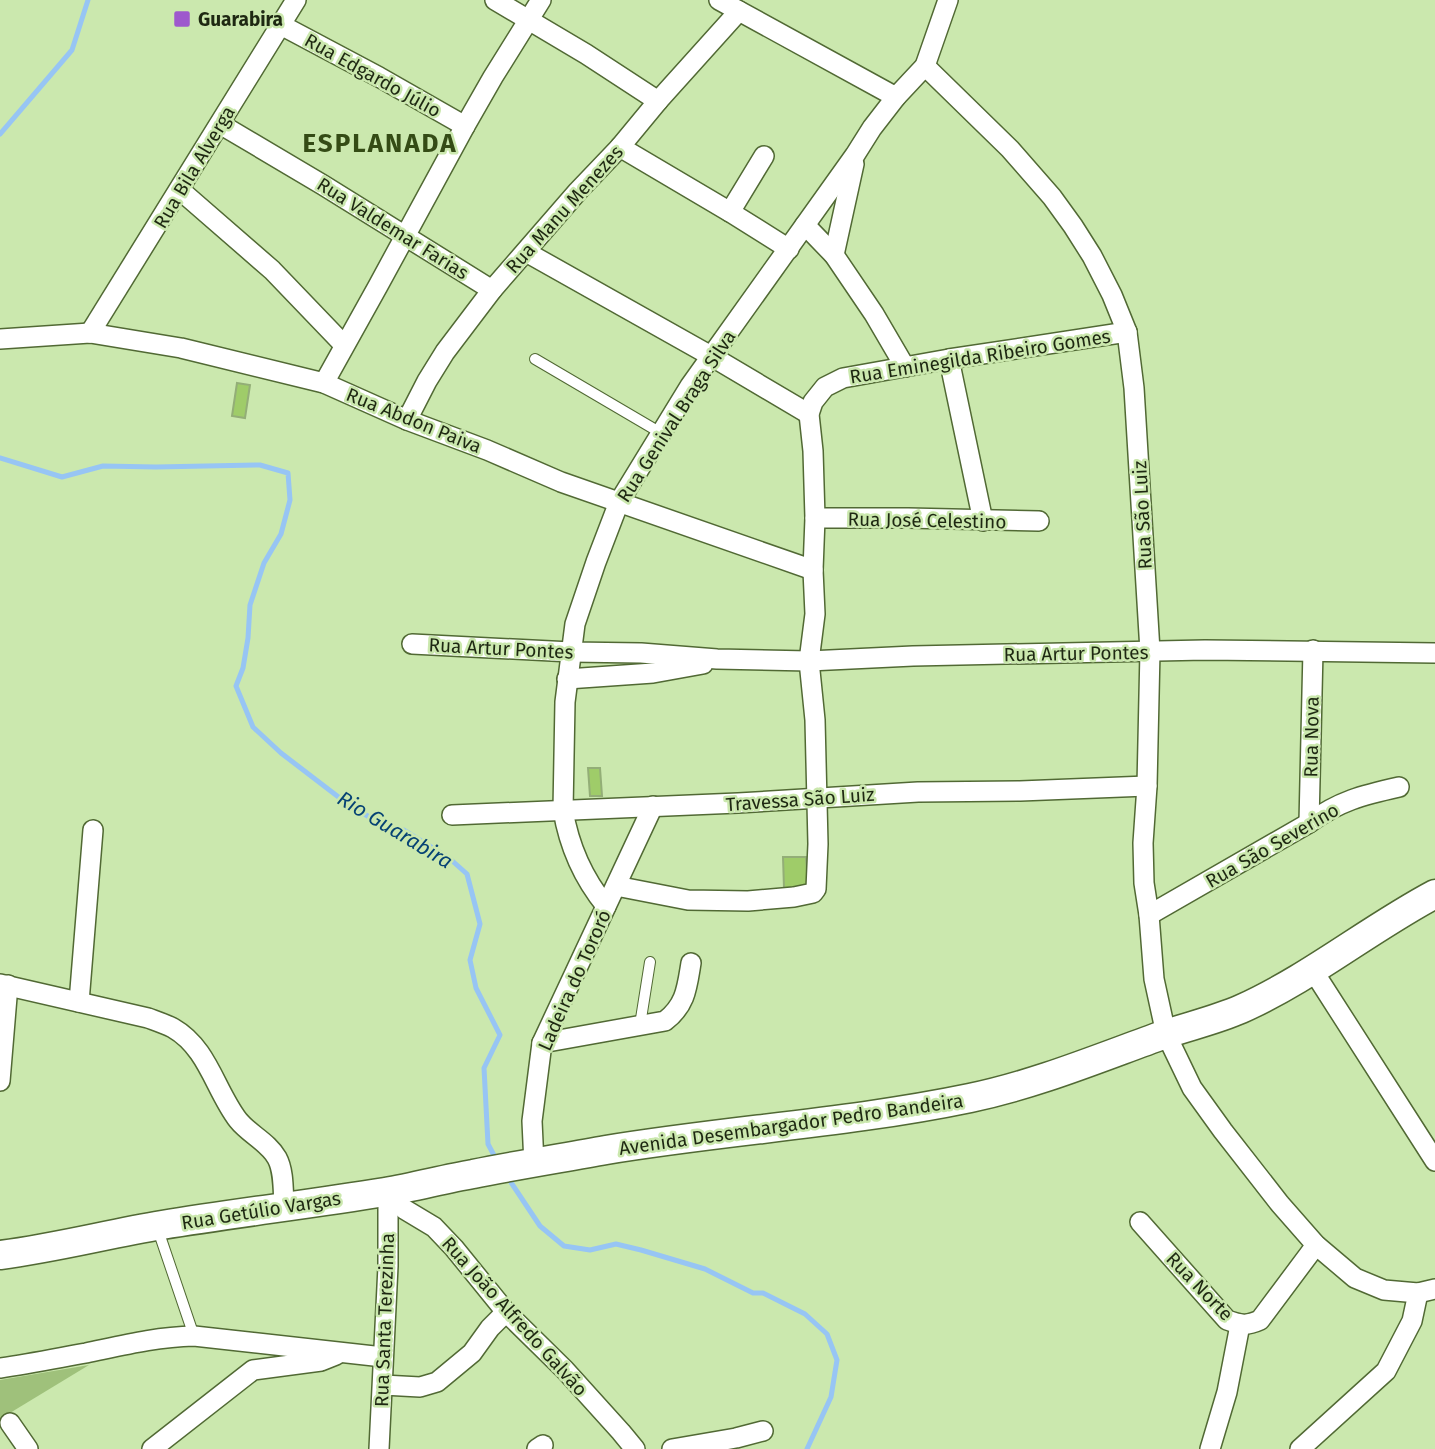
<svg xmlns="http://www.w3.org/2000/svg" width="1435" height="1449" font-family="'Fira Sans',sans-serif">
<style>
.green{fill:#9fc17b}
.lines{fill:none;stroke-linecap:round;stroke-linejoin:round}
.stream{stroke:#97c5f4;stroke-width:5}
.building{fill:#9fcc69;stroke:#93ae77;stroke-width:2}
.lane-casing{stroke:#516934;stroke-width:12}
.street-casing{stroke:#516934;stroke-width:22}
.secondary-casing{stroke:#516934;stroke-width:31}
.lane{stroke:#fff;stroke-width:10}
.street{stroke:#fff;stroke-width:19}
.secondary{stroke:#fff;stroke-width:28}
.poi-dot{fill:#9e58cd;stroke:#cbe8ae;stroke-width:2.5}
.labels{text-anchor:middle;stroke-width:5;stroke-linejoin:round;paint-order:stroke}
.poi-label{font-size:19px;font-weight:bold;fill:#1e2812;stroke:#cbe8ae;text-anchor:start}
.street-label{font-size:19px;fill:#1e2812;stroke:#cbe8ae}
.water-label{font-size:21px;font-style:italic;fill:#064374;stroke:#cbe8ae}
.district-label{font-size:26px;font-weight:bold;letter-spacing:2px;fill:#344b15;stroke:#cbe8ae}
</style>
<rect width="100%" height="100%" fill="#cbe8ae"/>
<polygon class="green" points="89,1365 0,1419 0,1380"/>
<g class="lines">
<g class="stream">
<polyline points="0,134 72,50 88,0"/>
<polyline points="0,458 62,477 103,466 156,467 260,465 288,473 290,500 281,534 264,563 250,605 248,638 243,668 236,686 253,727 281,753 345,802 387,828 404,830 449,858 467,874 480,924 470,960 476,988 500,1035 484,1068 488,1144 497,1161"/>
<polyline points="506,1175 540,1226 564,1246 590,1250 616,1244 641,1250 705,1269 753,1293 763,1293 805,1314 827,1334 837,1360 831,1397 807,1449"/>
</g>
</g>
<g class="building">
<polygon points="237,383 250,385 245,418 232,416"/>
<polygon points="588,768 600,768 602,796 590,796"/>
<polygon points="783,857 806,857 808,887 784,888"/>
</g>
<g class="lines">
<defs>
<g id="lane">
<polyline points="535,359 661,433"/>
<polyline points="640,1025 650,962"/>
<polyline points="158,1230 194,1336"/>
</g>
<g id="street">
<polyline points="495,0 586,54 658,101"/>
<polyline points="719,0 896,97"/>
<polyline points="281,25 379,77 465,126"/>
<polyline points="925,66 1010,149 1052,197 1073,226 1092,256 1112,295 1127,332 1134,388 1150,651 1147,786 1143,843 1144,883 1149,915 1154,979 1166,1034 1192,1088 1223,1131 1280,1204 1316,1245 1355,1278 1384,1290 1418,1293 1435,1289"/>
<polyline points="220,124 323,185 492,290"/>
<polyline points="620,147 730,212 789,249"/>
<polyline points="180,190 272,270 344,345"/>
<polyline points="730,212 764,156"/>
<polyline points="805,225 834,255 874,314 905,367"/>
<polyline points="526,252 711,356 809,414"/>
<polyline points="834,255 854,164"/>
<polyline points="90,333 296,0"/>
<polyline points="0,339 90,333 181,348 324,383 407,420 487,450 561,482 813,570"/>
<polyline points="949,359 983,521"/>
<polyline points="324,383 378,286 465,126 493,77 541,0"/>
<polyline points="407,420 427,381 445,352 492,290 578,191 620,147 658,101 739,11"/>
<polyline points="815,518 908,518 1039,521"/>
<polyline points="412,644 571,652 641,653 717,659 809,661 913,656 1205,650 1435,653"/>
<polyline points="567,679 653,673 703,664"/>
<polyline points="452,815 738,803 918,792 1020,791 1147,786"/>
<polyline points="1309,823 1313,650"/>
<polyline points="616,886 688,900 748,901 794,897 813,893 816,889 818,844 815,720 809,661 815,614 813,570 815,518 813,451 809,414 813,402 825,387 843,378 949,359 1127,332"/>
<path d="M606,906c-23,-28 -37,-60 -43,-96l2,-108 10,-78 21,-62 23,-60 71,-116 165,-231 17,-27 24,-31 29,-31 23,-66"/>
<path d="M1149,915l160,-92c30,-22 54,-28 90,-36"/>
<polyline points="1312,969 1435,1161"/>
<path d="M0,984l148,34c8,3 17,6 25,10 35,20 42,62 65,92 11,14 30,22 39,38 7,13 6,32 7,48"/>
<polyline points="79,1002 93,830"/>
<path d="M542,1043l123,-22c21,-16 22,-34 26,-58"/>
<polyline points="0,1081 8,985"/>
<polyline points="534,1164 532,1121 542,1043 653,806"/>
<polyline points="388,1191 404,1209 434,1227 454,1248 506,1312 565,1370 621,1432 635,1449"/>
<path d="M1140,1222l87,98c14,5 20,6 33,0l56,-75"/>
<path d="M0,1368c29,-4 58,-10 86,-15 38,-8 69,-16 108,-17l189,21"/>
<polyline points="383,1385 420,1387 437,1382 472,1353 490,1328 506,1312"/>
<polyline points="10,1423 28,1449"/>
<polyline points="152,1449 253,1370 321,1361 336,1355"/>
<polyline points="379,1449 388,1266 388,1191"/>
<polyline points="537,1449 543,1445"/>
<polyline points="672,1449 736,1438 763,1431"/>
<polyline points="1210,1449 1227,1392 1240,1325"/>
<polyline points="1300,1449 1386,1371 1412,1321 1418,1293"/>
</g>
<path id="secondary" d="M0,1255c55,-7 108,-21 162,-30 74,-12 149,-21 223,-33 30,-5 59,-13 88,-18 45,-9 89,-16 133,-24 121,-20 244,-27 364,-52 67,-14 129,-40 193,-63 26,-9 53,-15 78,-26 69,-31 128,-80 194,-115"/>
</defs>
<use href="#lane" class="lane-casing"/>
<use href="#street" class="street-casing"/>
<use href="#secondary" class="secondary-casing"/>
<use href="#lane" class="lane"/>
<use href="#street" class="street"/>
<use href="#secondary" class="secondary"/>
</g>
<rect class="poi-dot" x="173" y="10" width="18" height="18" rx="3.5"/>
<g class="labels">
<g class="poi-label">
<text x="198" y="26">Guarabira</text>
</g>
<g class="street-label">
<text transform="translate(373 75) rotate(29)" y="7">Rua Edgardo Júlio</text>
<text transform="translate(194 167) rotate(-59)" y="7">Rua Bila Alverga</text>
<text transform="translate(564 209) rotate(-48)" y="7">Rua Manu Menezes</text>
<text transform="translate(393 228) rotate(32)" y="7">Rua Valdemar Farias</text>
<text transform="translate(980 356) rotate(-9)" y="7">Rua Eminegilda Ribeiro Gomes</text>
<text transform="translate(676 416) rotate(-57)" y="7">Rua Genival Braga Silva</text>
<text transform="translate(414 420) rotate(22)" y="7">Rua Abdon Paiva</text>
<text transform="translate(1142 515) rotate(-93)" y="7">Rua São Luiz</text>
<text transform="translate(927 520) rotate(1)" y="7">Rua José Celestino</text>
<text transform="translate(501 648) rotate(3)" y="7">Rua Artur Pontes</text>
<text transform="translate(1076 653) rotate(-1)" y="7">Rua Artur Pontes</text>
<text transform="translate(1311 737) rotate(-89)" y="7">Rua Nova</text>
<text transform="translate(800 799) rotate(-4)" y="7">Travessa São Luiz</text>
<text transform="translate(1272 845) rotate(-30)" y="7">Rua São Severino</text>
<text transform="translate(574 980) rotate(-66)" y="7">Ladeira do Tororó</text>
<text transform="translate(791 1124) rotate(-8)" y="7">Avenida Desembargador Pedro Bandeira</text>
<text transform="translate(261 1210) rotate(-9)" y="7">Rua Getúlio Vargas</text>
<text transform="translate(1200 1286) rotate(46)" y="7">Rua Norte</text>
<text transform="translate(515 1316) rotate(48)" y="7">Rua João Alfredo Galvão</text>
<text transform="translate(384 1320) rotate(-88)" y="7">Rua Santa Terezinha</text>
</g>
<g class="water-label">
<text transform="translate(395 830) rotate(31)" y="7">Rio Guarabira</text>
</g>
<g class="district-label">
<text x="380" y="152">ESPLANADA</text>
</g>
</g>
</svg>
